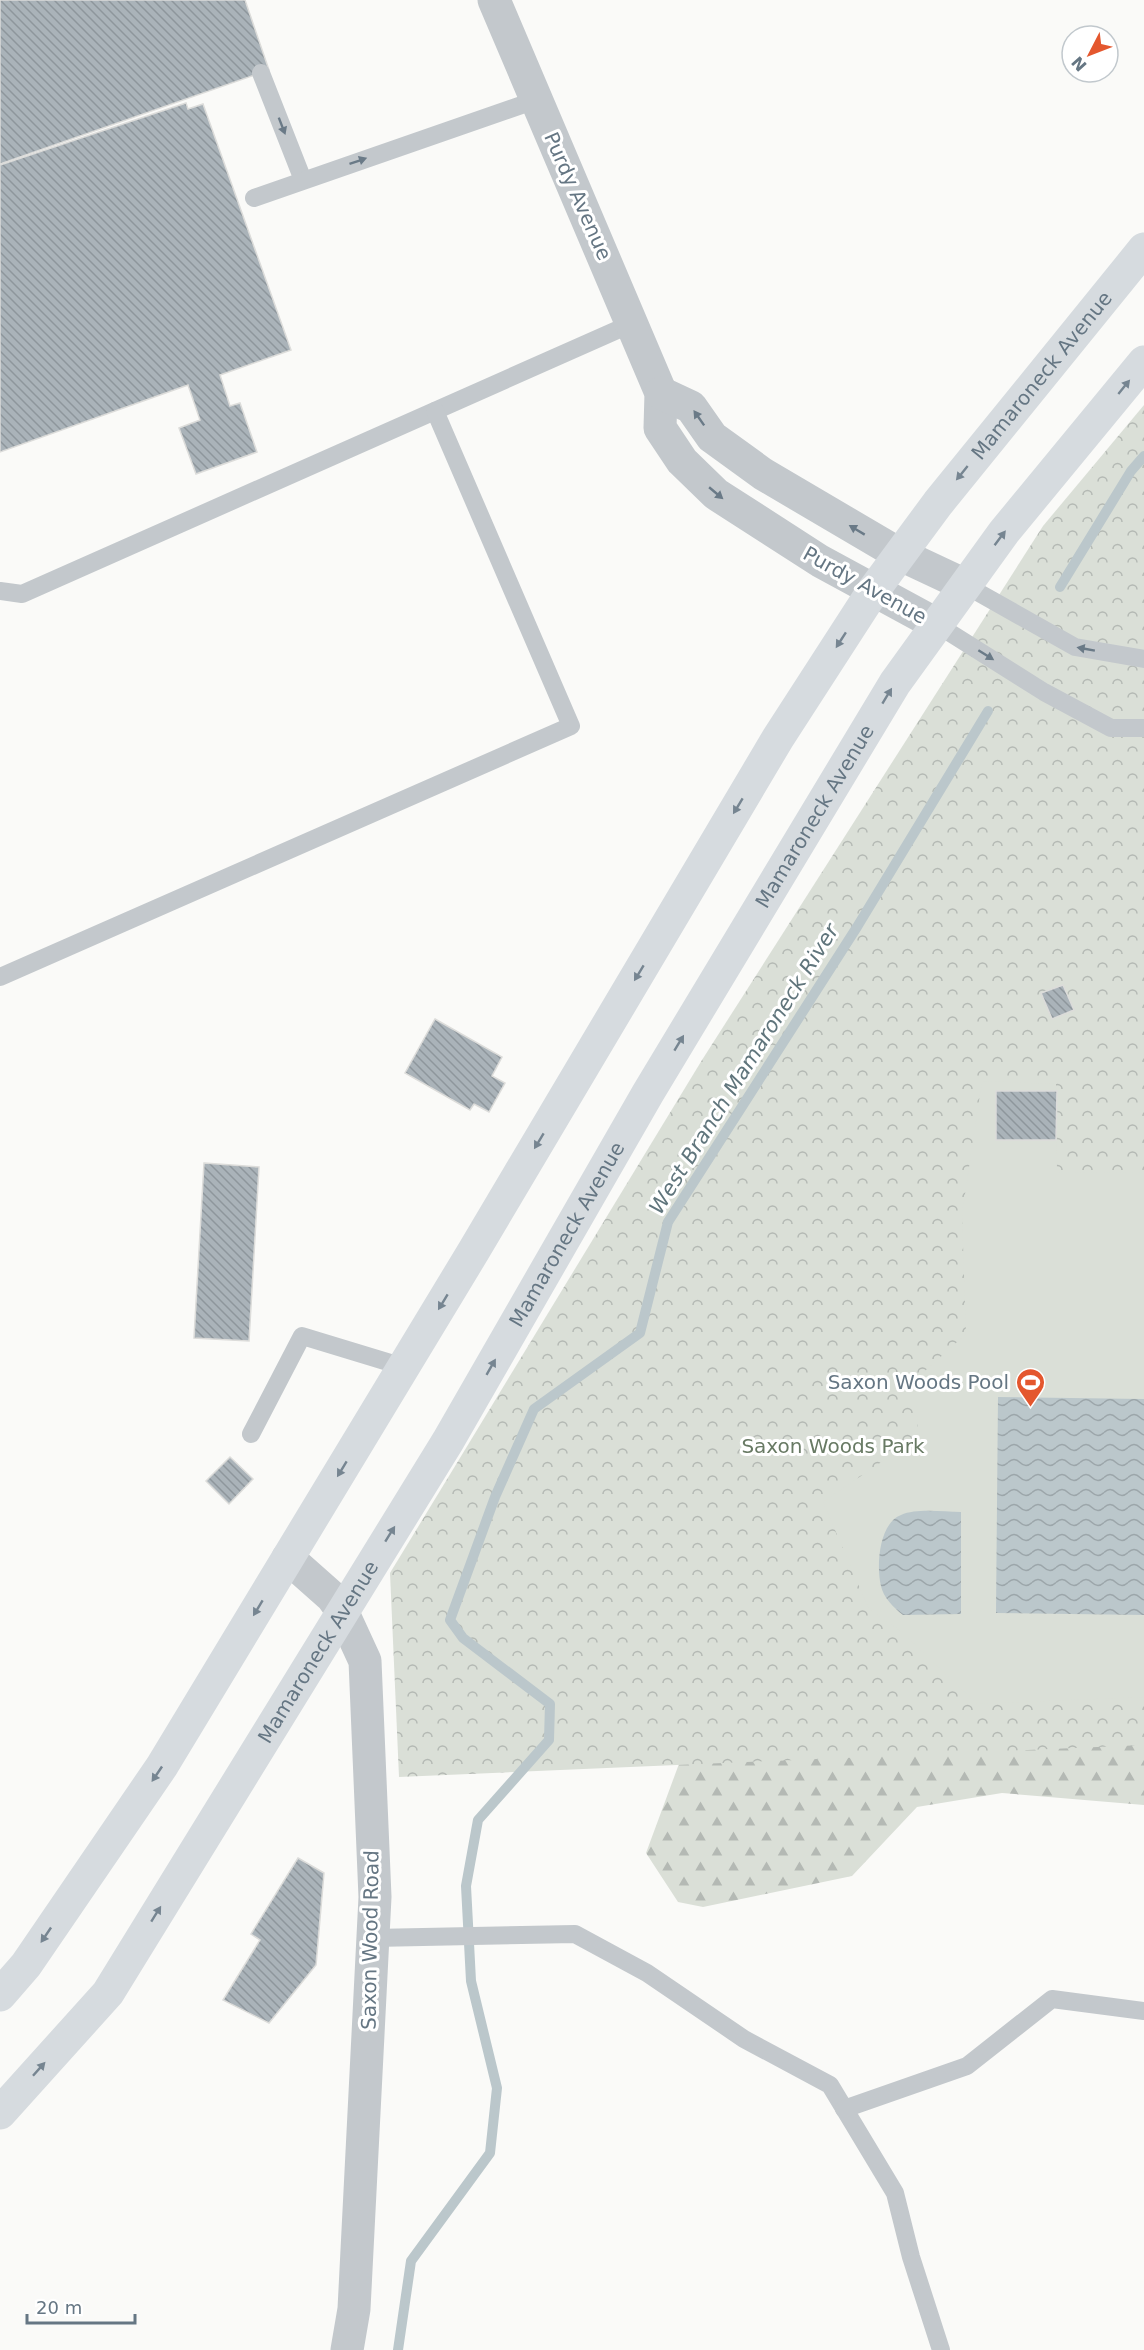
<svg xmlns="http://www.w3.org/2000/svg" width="1144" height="2350" font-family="'DejaVu Sans',sans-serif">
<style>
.forest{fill:url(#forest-firs)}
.park{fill:url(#park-crowns)}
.pitch{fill:#dadfd7}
.water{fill:url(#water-waves)}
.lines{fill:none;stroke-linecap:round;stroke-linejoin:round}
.stream{stroke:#bbc7cb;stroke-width:10}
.building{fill:url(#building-back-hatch);stroke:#dcdcda;stroke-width:1.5}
.service{stroke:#c3c8cc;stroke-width:18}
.minor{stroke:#c3c8cc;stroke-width:33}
.primary{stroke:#d6dbdf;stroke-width:33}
.oneway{fill:#6a7a87}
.oneway2{fill:#768591}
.labels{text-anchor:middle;stroke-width:6;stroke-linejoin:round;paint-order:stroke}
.street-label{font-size:20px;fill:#657683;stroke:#fff}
.poi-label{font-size:20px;fill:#657683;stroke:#fff;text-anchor:end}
.park-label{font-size:20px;fill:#687a64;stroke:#fff}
.water-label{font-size:21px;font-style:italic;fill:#60757c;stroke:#fff}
</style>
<defs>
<pattern id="forest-firs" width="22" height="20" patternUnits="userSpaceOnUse" patternTransform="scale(1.5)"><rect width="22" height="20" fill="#dadfd7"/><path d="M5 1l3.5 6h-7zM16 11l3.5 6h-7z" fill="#b4b9b4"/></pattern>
<pattern id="park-crowns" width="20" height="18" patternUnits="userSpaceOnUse" patternTransform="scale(1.5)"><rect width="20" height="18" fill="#dadfd7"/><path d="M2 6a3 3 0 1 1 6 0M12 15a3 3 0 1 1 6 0" fill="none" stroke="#b4b9b4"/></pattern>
<pattern id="water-waves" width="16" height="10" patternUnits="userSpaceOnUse" patternTransform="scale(1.5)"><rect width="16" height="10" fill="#bbc7cb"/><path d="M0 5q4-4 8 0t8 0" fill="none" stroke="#9ca6aa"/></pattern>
<pattern id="building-back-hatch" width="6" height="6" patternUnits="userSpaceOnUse" patternTransform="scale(1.5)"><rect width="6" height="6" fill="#aab3b9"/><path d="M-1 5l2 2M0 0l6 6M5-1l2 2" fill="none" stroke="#8e969c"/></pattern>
</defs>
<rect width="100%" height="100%" fill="#fafaf8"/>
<polygon class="forest" points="1144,1714 1144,1805 1002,1793 917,1807 852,1876 703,1907 678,1902 646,1853 693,1726"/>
<polygon class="park" points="1144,405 1144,1745 399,1777 390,1573 702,1060 1043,526"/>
<polygon class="pitch" points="982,1081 1056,1084 1057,1172 1144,1173 1144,1697 977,1704 902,1632 869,1609 823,1502 918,1437 916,1379 966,1334 962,1214"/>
<g class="water">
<polygon points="998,1397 1144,1399 1144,1615 996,1613"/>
<path d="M961,1512v102l-58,1c-9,-7 -20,-18 -22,-29 -5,-20 -2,-63 20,-71 16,-7 42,-3 60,-3z"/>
</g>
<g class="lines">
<g class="stream">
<polyline points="1060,587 1131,471 1144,456"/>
<polyline points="398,2350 411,2261 490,2153 497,2088 471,1981 466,1886 478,1820 549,1740 550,1704 463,1638 450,1620 495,1497 534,1409 640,1333 668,1222 857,927 988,711"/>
</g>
</g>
<g class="building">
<polygon points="0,0 245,0 269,70 0,164"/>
<polygon points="186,103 188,109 203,104 291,350 220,375 230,406 240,403 257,452 196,474 179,428 200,420 188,385 0,452 0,165"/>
<polygon points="1063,985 1074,1010 1052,1019 1041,993"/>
<polygon points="435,1019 502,1057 492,1076 505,1083 489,1112 474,1104 470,1110 405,1073"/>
<polygon points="996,1091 1057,1091 1056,1140 996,1140"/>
<polygon points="204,1163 259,1167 249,1341 194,1338"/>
<polygon points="230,1457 253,1479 229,1504 206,1481"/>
<polygon points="298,1858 324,1873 316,1965 269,2023 223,2000 260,1940 251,1934"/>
</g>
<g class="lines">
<g class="service">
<polyline points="261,73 303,180"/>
<polyline points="254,198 536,100"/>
<polyline points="965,585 1075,647 1144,659"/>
<polyline points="0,591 22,594 633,323"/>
<polyline points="936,624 1044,692 1111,728 1144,728"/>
<polyline points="0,977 571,726 435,411"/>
<polyline points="251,1434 302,1336 404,1367"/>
<polyline points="373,1938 575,1934 647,1973 744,2039 830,2085 895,2193 911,2257 941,2350"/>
<polyline points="844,2109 967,2066 1052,1999 1144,2011"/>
</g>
<g class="minor">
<polyline points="494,0 661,393 660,428 682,461 716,494 820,561 936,624"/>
<polyline points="661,393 691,407 712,437 763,474 899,554 965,585"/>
<polyline points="288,1558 332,1597 342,1611 365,1661 375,1897 354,2309 347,2350"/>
</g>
<g class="primary">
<path id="s1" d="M0,1995l26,-30 136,-199 311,-514 305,-514 95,-147 65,-88 206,-254"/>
<path id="s2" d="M0,2113l108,-120 340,-552 200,-348 247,-410 109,-151 140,-170"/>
</g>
</g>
<defs><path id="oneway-solid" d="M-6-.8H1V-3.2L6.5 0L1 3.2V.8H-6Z" transform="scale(1.5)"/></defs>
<g class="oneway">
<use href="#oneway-solid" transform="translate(282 126) rotate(69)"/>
<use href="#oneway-solid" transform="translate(358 161) rotate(-19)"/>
<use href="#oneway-solid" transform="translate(699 418) rotate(-125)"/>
<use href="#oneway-solid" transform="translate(716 493) rotate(40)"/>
<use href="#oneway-solid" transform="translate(857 530) rotate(-149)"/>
<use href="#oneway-solid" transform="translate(1086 649) rotate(-170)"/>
<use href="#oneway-solid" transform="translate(986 655) rotate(32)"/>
</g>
<g class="oneway2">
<use href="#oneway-solid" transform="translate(1124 387) rotate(-51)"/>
<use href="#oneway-solid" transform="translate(962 473) rotate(129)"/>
<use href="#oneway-solid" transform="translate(1000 538) rotate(-53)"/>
<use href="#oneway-solid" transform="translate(841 640) rotate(123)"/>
<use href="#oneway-solid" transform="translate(887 696) rotate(-59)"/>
<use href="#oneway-solid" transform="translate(738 806) rotate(121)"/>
<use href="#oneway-solid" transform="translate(639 973) rotate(121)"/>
<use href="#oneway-solid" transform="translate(679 1043) rotate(-59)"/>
<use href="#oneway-solid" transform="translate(539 1141) rotate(121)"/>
<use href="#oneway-solid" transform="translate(443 1302) rotate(121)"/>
<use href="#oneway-solid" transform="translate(491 1367) rotate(-60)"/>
<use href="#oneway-solid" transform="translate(342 1469) rotate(121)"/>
<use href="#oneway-solid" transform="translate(390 1534) rotate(-58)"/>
<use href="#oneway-solid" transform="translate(258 1608) rotate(121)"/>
<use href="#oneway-solid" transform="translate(157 1774) rotate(124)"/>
<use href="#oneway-solid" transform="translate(156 1914) rotate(-58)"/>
<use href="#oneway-solid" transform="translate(46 1935) rotate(124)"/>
<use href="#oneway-solid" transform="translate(39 2069) rotate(-48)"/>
</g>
<defs>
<symbol id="stadium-pin" viewBox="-11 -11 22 30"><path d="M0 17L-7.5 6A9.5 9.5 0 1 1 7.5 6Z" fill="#e4572e" stroke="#fff"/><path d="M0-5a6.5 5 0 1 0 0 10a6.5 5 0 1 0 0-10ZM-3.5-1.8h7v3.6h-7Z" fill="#fff"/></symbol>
</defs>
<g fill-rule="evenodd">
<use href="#stadium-pin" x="1014" y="1366" width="33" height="45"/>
</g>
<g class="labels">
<g class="street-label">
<text transform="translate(578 196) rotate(66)" y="7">Purdy Avenue</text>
<text dy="7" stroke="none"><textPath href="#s1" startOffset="1928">Mamaroneck Avenue</textPath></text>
<text transform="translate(865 585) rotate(29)" y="7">Purdy Avenue</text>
<text dy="7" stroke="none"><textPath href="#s2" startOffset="1534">Mamaroneck Avenue</textPath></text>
<text dy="7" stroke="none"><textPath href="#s2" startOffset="1048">Mamaroneck Avenue</textPath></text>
<text dy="7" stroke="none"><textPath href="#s2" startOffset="562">Mamaroneck Avenue</textPath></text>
<text transform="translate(370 1940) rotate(-89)" y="7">Saxon Wood Road</text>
</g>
<g class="poi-label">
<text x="1009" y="1389">Saxon Woods Pool</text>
</g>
<g class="park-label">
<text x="833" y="1453">Saxon Woods Park</text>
</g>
<g class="water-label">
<text transform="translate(744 1069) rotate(-58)" y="7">West Branch Mamaroneck River</text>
</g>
</g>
<g transform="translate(1090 54) rotate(228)"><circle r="28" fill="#ffffff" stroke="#c1c8cd" stroke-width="1.5"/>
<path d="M0-4.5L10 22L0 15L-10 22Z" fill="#e4572e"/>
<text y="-9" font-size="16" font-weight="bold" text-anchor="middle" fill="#657683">N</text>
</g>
<path d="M27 2314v9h108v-9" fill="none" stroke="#657683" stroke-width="3"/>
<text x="36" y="2314" font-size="18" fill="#657683" stroke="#ffffff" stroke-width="4.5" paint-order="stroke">20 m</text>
</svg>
